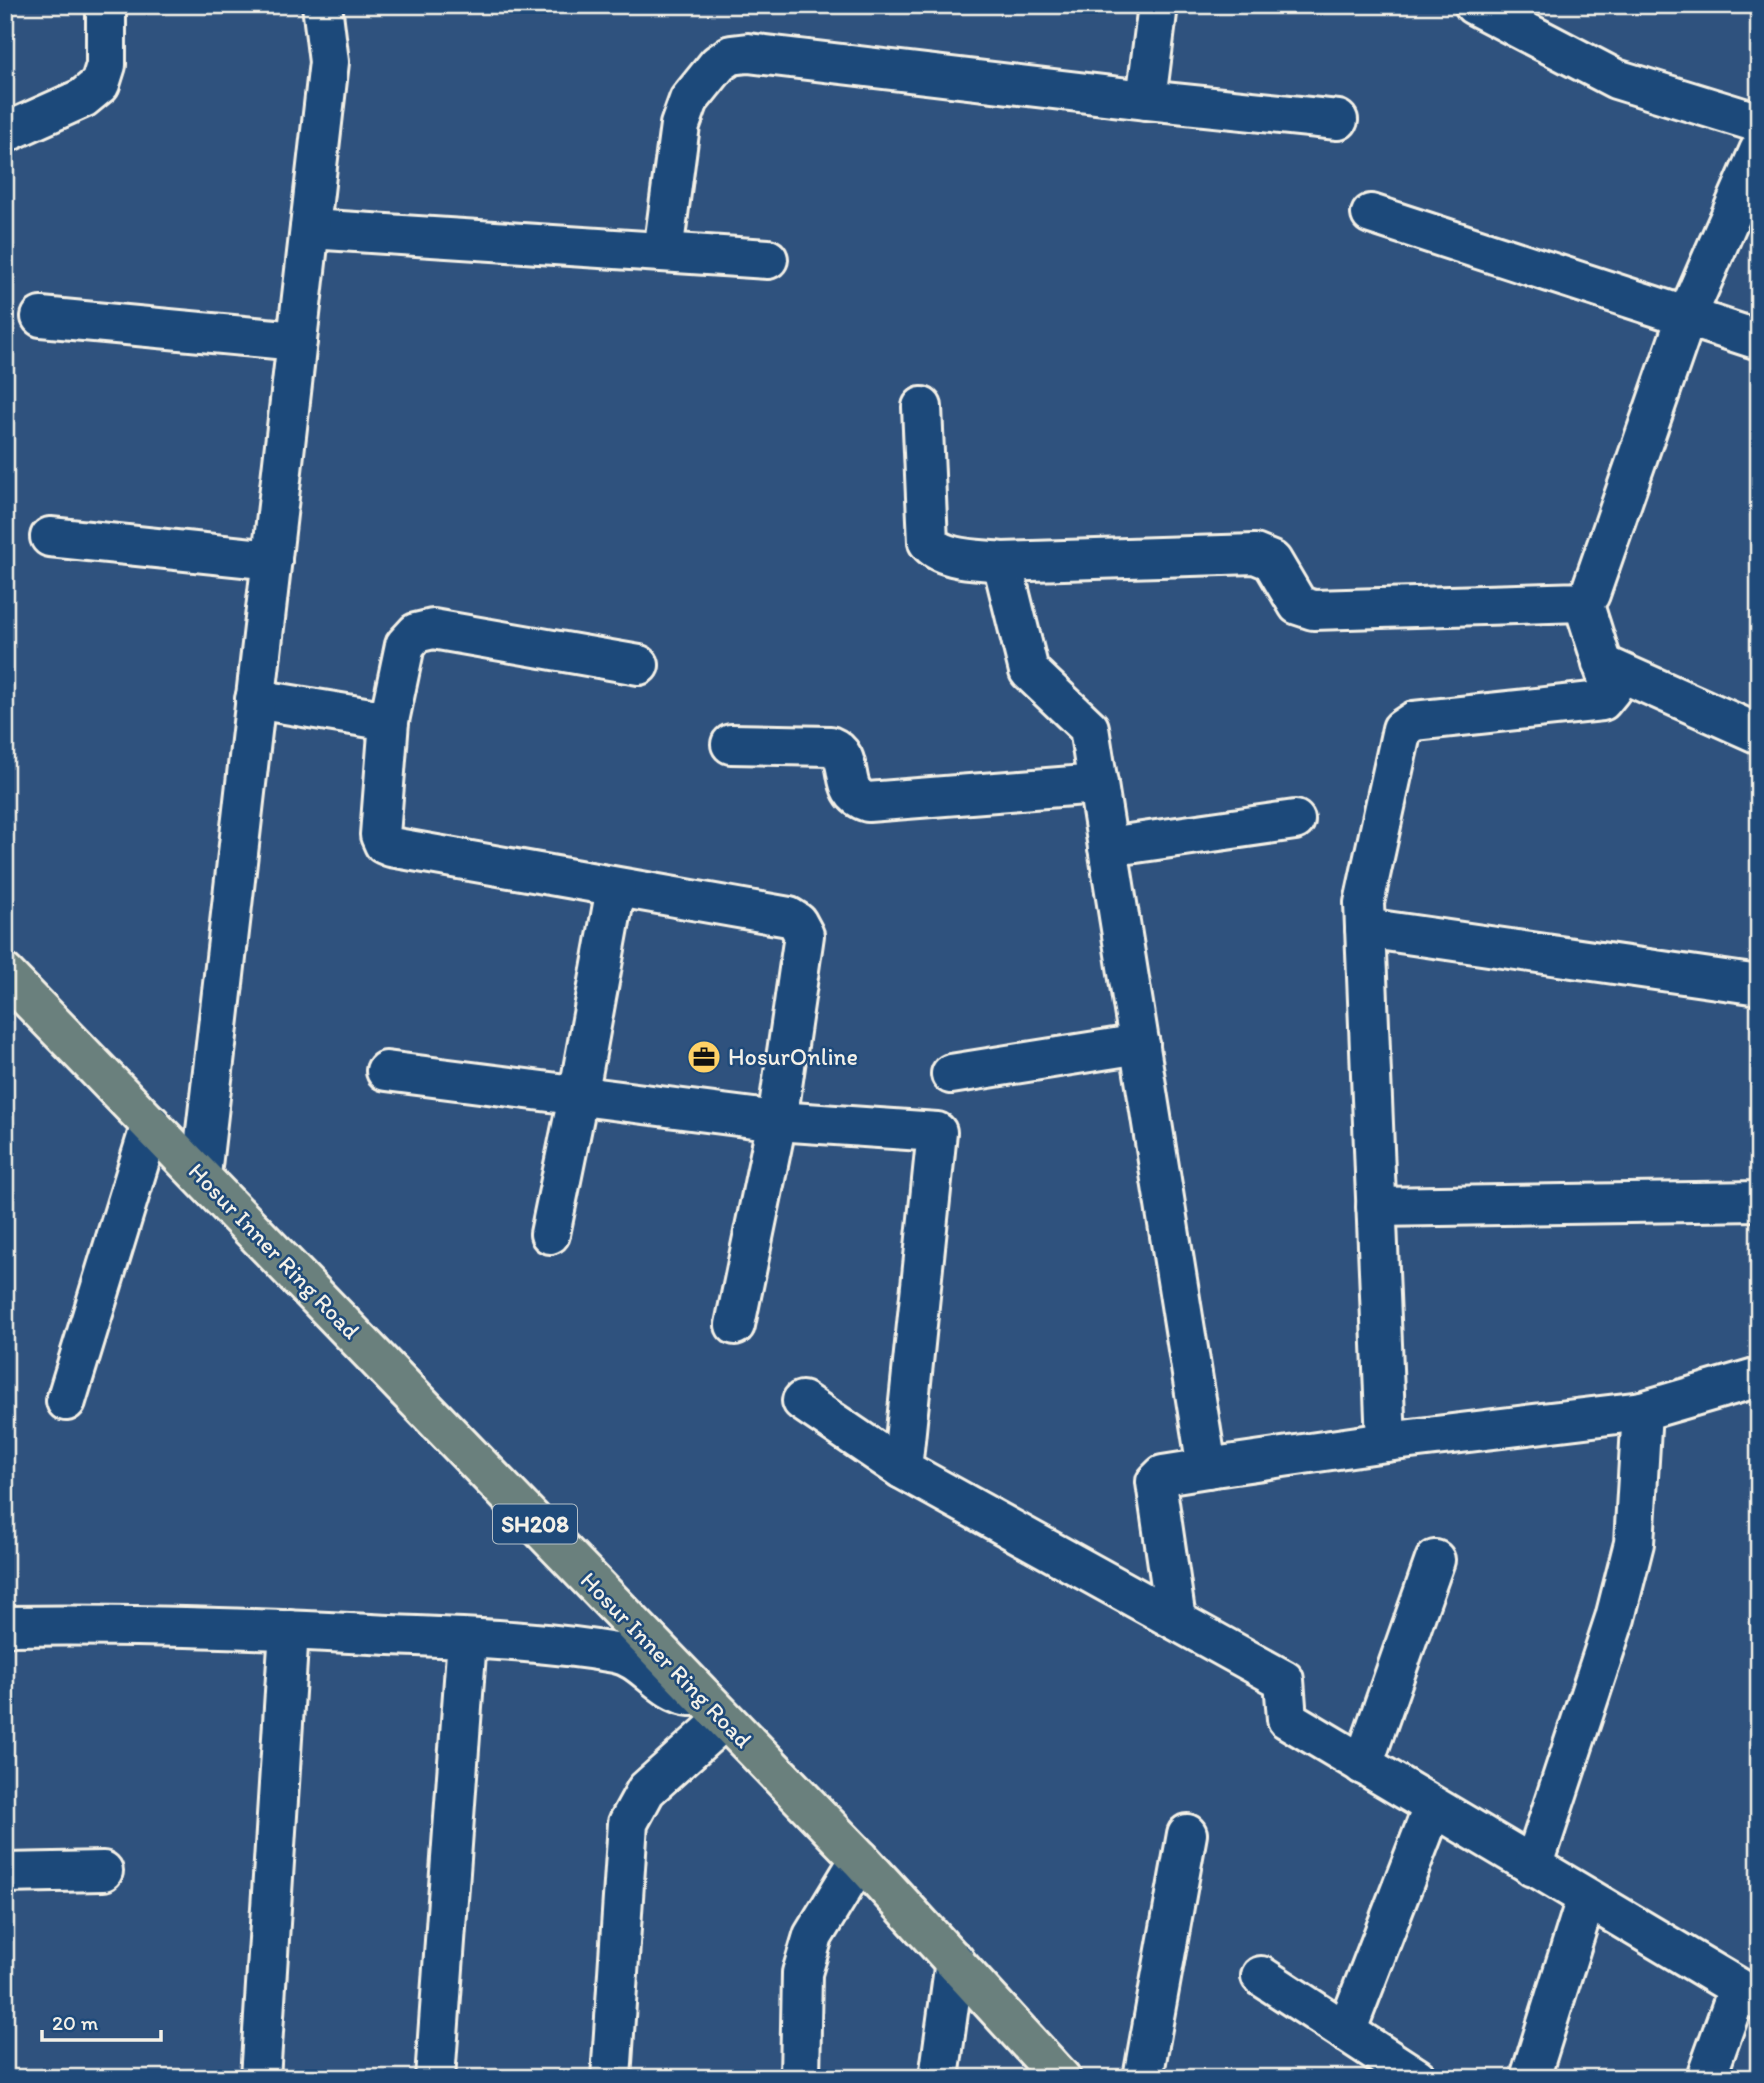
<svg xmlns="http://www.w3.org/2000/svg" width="1764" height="2083" font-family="Itim,sans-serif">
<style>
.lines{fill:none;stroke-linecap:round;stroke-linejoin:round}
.minor-casing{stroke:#f4f1e8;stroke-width:44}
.major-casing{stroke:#f4f1e8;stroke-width:44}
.minor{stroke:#1f4a7a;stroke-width:38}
.major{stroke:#6a807d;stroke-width:38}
.labels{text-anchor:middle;stroke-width:5;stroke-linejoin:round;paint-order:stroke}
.shield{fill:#1f4a7a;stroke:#b4bfc7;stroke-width:2}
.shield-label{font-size:23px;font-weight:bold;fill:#f4f1e8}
.poi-label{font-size:24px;fill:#f4f1e8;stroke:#1f4a7a;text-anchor:start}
.street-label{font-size:24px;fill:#f4f1e8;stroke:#1f4a7a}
</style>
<rect width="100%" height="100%" fill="#2f527e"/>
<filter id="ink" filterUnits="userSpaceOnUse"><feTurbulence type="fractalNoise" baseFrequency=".0143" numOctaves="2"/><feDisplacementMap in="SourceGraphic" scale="14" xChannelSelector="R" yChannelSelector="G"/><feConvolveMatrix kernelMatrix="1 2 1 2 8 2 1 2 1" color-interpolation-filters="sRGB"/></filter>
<g filter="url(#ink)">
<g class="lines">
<defs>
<g id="minor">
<polyline points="1474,5 1616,79 1759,123"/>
<polyline points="1146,100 1158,5"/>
<polyline points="5,133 83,98 100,84 106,65 106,5"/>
<polyline points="1371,214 1759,340"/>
<polyline points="310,229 768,259"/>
<polyline points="663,252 680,125 689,100 718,64 731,55 748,53 1146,100 1338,120"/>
<polyline points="41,317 297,341"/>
<path d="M922,407l6,135c15,19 52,17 74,20"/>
<polyline points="50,537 272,560"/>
<polyline points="1583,602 1611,690 1602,701 1414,721 1402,729 1364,903 1386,1442 1642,1411 1759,1377"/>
<polyline points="1602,664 1759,734"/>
<polyline points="255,699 389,721 380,835 384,844 391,847 789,917 797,922 804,935 777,1121 735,1325"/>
<polyline points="389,721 405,645 416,633 433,629 639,665"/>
<path d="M731,744l99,2c28,11 5,46 38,56l230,-18"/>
<polyline points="1108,847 1295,820"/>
<polyline points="1365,928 1759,985"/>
<polyline points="386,1071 777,1121 937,1132 902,1469 1284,1680 1287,1719 1759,2000"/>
<polyline points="951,1074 1140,1044"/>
<polyline points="201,1175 329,62 322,5"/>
<polyline points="1376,1207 1759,1201"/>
<polyline points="550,1234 578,1097 616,888"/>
<polyline points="66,1401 151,1124"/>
<polyline points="802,1401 902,1469"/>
<polyline points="1386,1442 1207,1468 1089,728 1029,671 1002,562 1255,554 1272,561 1298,605 1313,610 1583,602 1590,594 1686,318 1759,151"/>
<polyline points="1176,1620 1156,1482 1163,1475 1207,1468"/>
<path d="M5,1626c122,-2 244,2 366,8 81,4 164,5 244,19 30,5 46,40 76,43l6,-4"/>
<polyline points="1363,1765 1435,1560"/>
<polyline points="1533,1867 1615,1618 1634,1543 1642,1411"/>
<polyline points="5,1873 103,1871"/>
<polyline points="1261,1976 1417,2078"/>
<polyline points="1346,2032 1433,1807"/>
<polyline points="260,2078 289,1630"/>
<polyline points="435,2078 467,1639"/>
<polyline points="611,2078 628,1823 646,1790 724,1720"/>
<polyline points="800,2078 802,1973 813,1936 860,1859"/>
<polyline points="939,2078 955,1961"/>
<polyline points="1143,2078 1187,1834"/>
<polyline points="1530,2078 1586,1899"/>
<polyline points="1706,2078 1738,1989"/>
</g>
<polyline id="major" points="5,974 860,1859 1061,2078"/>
</defs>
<use href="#minor" class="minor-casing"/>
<use href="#major" class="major-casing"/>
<use href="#minor" class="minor"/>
<use href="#major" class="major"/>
</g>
</g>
<defs>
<symbol id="office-disc" viewBox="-11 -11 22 22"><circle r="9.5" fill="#ffd166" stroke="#1f4a7a"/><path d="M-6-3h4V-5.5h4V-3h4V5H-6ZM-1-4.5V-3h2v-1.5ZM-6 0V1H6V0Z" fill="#111"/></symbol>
</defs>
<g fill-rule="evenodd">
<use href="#office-disc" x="685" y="1038" width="38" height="38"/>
</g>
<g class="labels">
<rect class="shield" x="493" y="1504.5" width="84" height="39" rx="5"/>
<g class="shield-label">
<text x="535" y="1532">SH208</text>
</g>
<g class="poi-label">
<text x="728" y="1065">HosurOnline</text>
</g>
<g class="street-label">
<text transform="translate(274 1251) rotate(46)" y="8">Hosur Inner Ring Road</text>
<text transform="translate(666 1660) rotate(46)" y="8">Hosur Inner Ring Road</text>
</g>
</g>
<rect width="1764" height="2083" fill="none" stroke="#1f4a7a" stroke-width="28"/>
<rect x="14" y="14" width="1736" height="2055" fill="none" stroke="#f4f1e8" stroke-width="2.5" filter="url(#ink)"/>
<path d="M42 2030v10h119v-10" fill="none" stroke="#f4f1e8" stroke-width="3.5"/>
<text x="52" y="2030" font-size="21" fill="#f4f1e8" stroke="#1f4a7a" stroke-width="5" paint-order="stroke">20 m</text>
</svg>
